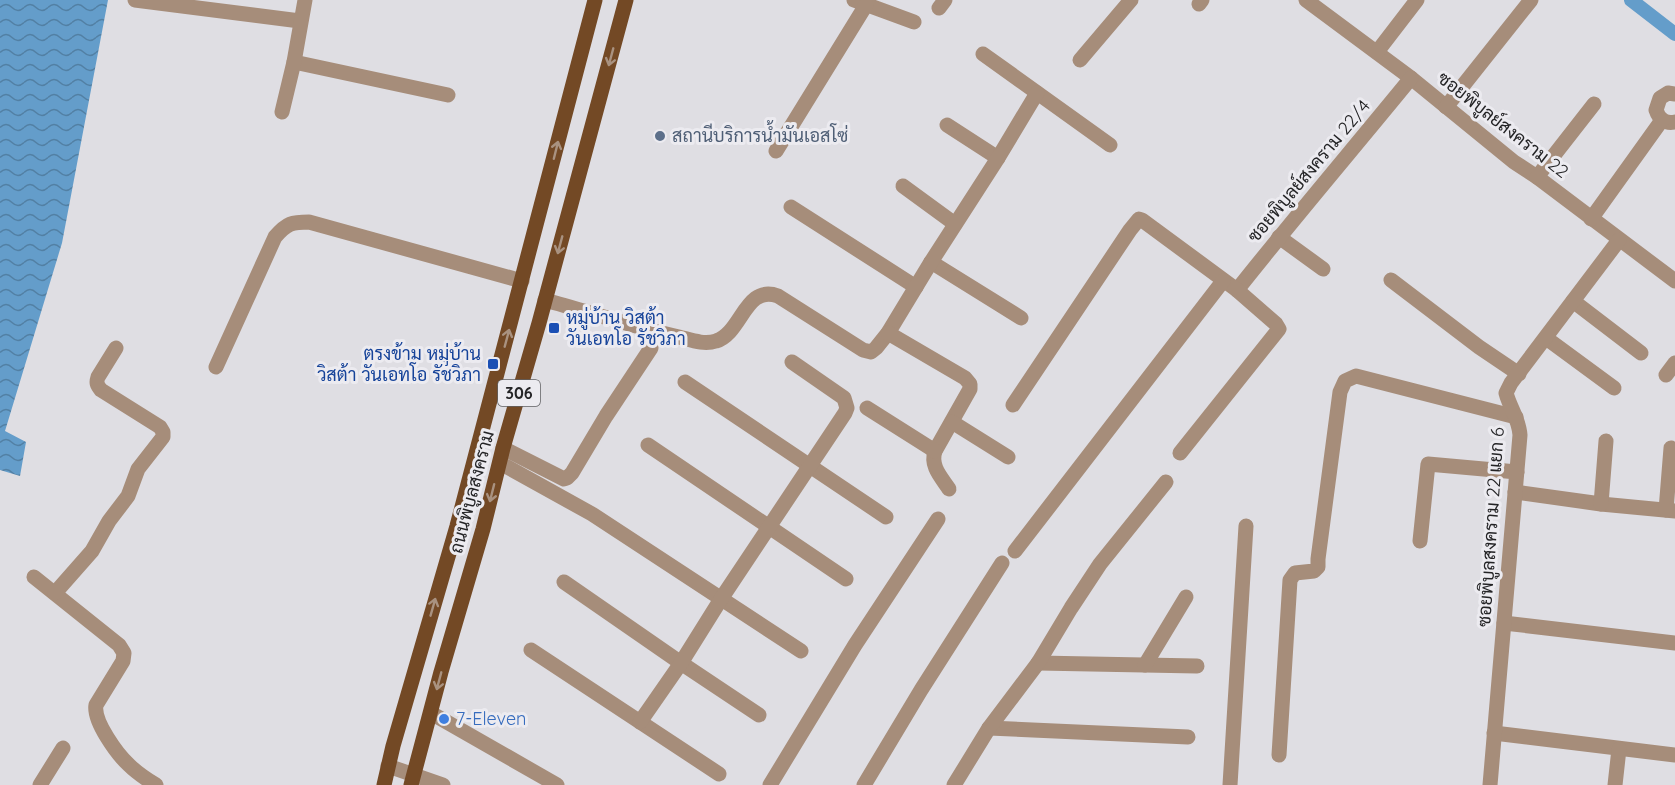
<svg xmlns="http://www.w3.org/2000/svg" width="1675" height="785" font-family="Quicksand,Sarabun,sans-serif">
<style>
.water{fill:url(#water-waves)}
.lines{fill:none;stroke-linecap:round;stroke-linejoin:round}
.canal{stroke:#649dca;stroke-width:14}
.minor{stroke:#a68d7a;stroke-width:15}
.primary{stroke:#734925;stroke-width:15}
.oneway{stroke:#a99280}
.service-dot{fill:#5c6f8a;stroke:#ecebf0;stroke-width:2}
.transit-dot{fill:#1a4fb4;stroke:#ecebf0;stroke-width:2}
.shop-dot{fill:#3f7fe0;stroke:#ecebf0;stroke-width:2}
.labels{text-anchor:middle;stroke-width:6;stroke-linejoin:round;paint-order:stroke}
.shield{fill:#ecebf0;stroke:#606063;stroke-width:1.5}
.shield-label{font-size:16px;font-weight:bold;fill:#242426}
.street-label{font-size:18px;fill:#242426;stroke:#ecebf0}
.service-label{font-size:18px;fill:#4e5e75;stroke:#ecebf0;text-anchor:start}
.transit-label{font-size:18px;fill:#164399;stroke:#ecebf0;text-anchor:start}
.shop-label{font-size:18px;fill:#366cbe;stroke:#ecebf0;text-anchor:start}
</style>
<defs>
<pattern id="water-waves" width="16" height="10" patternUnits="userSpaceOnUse" patternTransform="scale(1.5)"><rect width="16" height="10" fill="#649dca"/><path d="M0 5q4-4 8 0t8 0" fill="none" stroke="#5280a4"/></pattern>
</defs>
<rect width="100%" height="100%" fill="#dfdee3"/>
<polygon class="water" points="0,0 108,0 62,243 5,431 26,442 20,476 0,470"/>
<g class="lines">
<polyline class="canal" points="1631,0 1675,34"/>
<g class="minor">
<polyline points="135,0 300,21"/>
<polyline points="854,0 914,22"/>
<polyline points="1306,0 1411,78 1514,162 1537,177 1675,281"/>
<polyline points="1199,4 1202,0"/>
<polyline points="939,8 945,0"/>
<polyline points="1377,52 1417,0"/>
<polyline points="983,54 1110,145"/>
<polyline points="1080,60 1131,0"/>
<polyline points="294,62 448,95"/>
<path d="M1675,94l-7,-1 -8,5 -4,12c3,9 9,14 19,12"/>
<polyline points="1446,107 1531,0"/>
<polyline points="282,112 294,62 305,0"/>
<polyline points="947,125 998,158"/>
<polyline points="776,151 866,5"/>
<polyline points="1537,177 1594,104"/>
<polyline points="903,186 955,224"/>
<polyline points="791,207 916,287"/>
<polyline points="1591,219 1662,120"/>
<polyline points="1279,237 1323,269"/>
<polyline points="931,262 1021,318"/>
<polyline points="1391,280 1479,347 1519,374"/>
<path d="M1237,290c57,-72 116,-141 174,-212"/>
<path d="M545,300c44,12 89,27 134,37 12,3 25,8 37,4 26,-8 29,-57 62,-45l85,54 8,2 5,-4 12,-15 43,-71 67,-104 39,-65"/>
<polyline points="1573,301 1641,353"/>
<path d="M888,333l77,45 5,6v5l-35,62c-5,15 6,26 14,38"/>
<polyline points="1546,338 1614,388"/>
<path d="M216,367l59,-130c12,-14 17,-15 34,-15l213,59"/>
<polyline points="1666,375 1675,363"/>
<polyline points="685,382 886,517"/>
<polyline points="1013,405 1130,230 1139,219 1142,220 1237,290 1276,324 1279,329 1180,453"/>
<polyline points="867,408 935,451"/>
<polyline points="952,422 1008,457"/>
<polyline points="648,445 846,579"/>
<polyline points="503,448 564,479 567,478 572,473 606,416 651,348"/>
<polyline points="500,463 592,514 801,651"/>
<polyline points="1515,492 1601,504 1675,511"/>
<polyline points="1601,504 1606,441"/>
<polyline points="1666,510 1671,448"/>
<polyline points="1420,541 1428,464 1517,472"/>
<polyline points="1015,551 1223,281"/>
<path d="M34,577l85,68 5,8 -1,8 -27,44c-3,16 21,49 33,60 8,8 17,14 27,20"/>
<polyline points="564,582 681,663 759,715"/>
<path d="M55,593l37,-42 17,-30 19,-25 10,-27 25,-32v-5l-3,-5 -59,-37c-4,-5 -5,-7 -3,-13l18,-29"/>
<polyline points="1504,623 1675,643"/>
<polyline points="531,650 719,774"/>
<polyline points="1038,663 1197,666"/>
<polyline points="1145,665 1186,597"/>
<polyline points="431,713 557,785"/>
<polyline points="640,722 681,663 721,599 845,413 847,408 844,398 792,362"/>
<polyline points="989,728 1188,737"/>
<polyline points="1494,733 1675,755"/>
<polyline points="1279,755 1290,580 1295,573 1314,571 1318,567 1318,559 1340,392 1345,381 1356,376 1516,417"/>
<polyline points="388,766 443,785"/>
<polyline points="40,785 63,748"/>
<polyline points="770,785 855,645 938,519"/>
<polyline points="864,785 921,690 1002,563"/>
<polyline points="954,785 989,728 1038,663 1071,608 1100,564 1166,482"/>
<polyline points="1230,785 1246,526"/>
<path d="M1490,785l30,-350c-1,-16 -10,-27 -14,-42l5,-10 108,-143"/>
<polyline points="1615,785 1619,749"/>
</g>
<g class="primary">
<polyline points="384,785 393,746 457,526 595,0"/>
<polyline points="411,785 441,672 483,529 503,448 539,323 626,0"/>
</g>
</g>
<defs><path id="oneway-shaft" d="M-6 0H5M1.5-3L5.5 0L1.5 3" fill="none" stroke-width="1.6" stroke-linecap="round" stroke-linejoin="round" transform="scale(1.5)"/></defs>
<g class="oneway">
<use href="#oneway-shaft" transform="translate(611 57) rotate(105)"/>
<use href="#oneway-shaft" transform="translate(556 150) rotate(-76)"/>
<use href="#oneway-shaft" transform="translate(560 245) rotate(105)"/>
<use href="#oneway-shaft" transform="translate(507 338) rotate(-75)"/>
<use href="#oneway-shaft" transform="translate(492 493) rotate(104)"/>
<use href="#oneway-shaft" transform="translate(433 607) rotate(-74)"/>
<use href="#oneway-shaft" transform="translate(439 681) rotate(105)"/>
</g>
<circle class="service-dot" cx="660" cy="136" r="6"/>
<g class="transit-dot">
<rect x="548" y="322" width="12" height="12" rx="3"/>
<rect x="487" y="358" width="12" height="12" rx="3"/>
</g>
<circle class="shop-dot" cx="444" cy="719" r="6"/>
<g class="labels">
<rect class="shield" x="498" y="380" width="42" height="26" rx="4.5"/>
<g class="shield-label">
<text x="519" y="399">306</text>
</g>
<g class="street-label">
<text transform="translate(1503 125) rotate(38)" y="6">ซอยพิบูลย์สงคราม 22</text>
<text transform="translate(1309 171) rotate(-50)" y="6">ซอยพิบูลย์สงคราม 22/4</text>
<text transform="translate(472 492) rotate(-75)" y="6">ถนนพิบูลสงคราม</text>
<text transform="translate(1491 527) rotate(-86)" y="6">ซอยพิบูลสงคราม 22 แยก 6</text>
</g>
<g class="service-label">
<text x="672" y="142">สถานีบริการน้ำมันเอสโซ่</text>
</g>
<g class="transit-label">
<text x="566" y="324">หมู่บ้าน วิสต้า<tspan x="566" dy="21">วันเอทโอ รัชวิภา</tspan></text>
<text x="481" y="360" text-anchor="end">ตรงข้าม หมู่บ้าน<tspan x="481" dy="21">วิสต้า วันเอทโอ รัชวิภา</tspan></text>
</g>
<g class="shop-label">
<text x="456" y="725">7-Eleven</text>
</g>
</g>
</svg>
